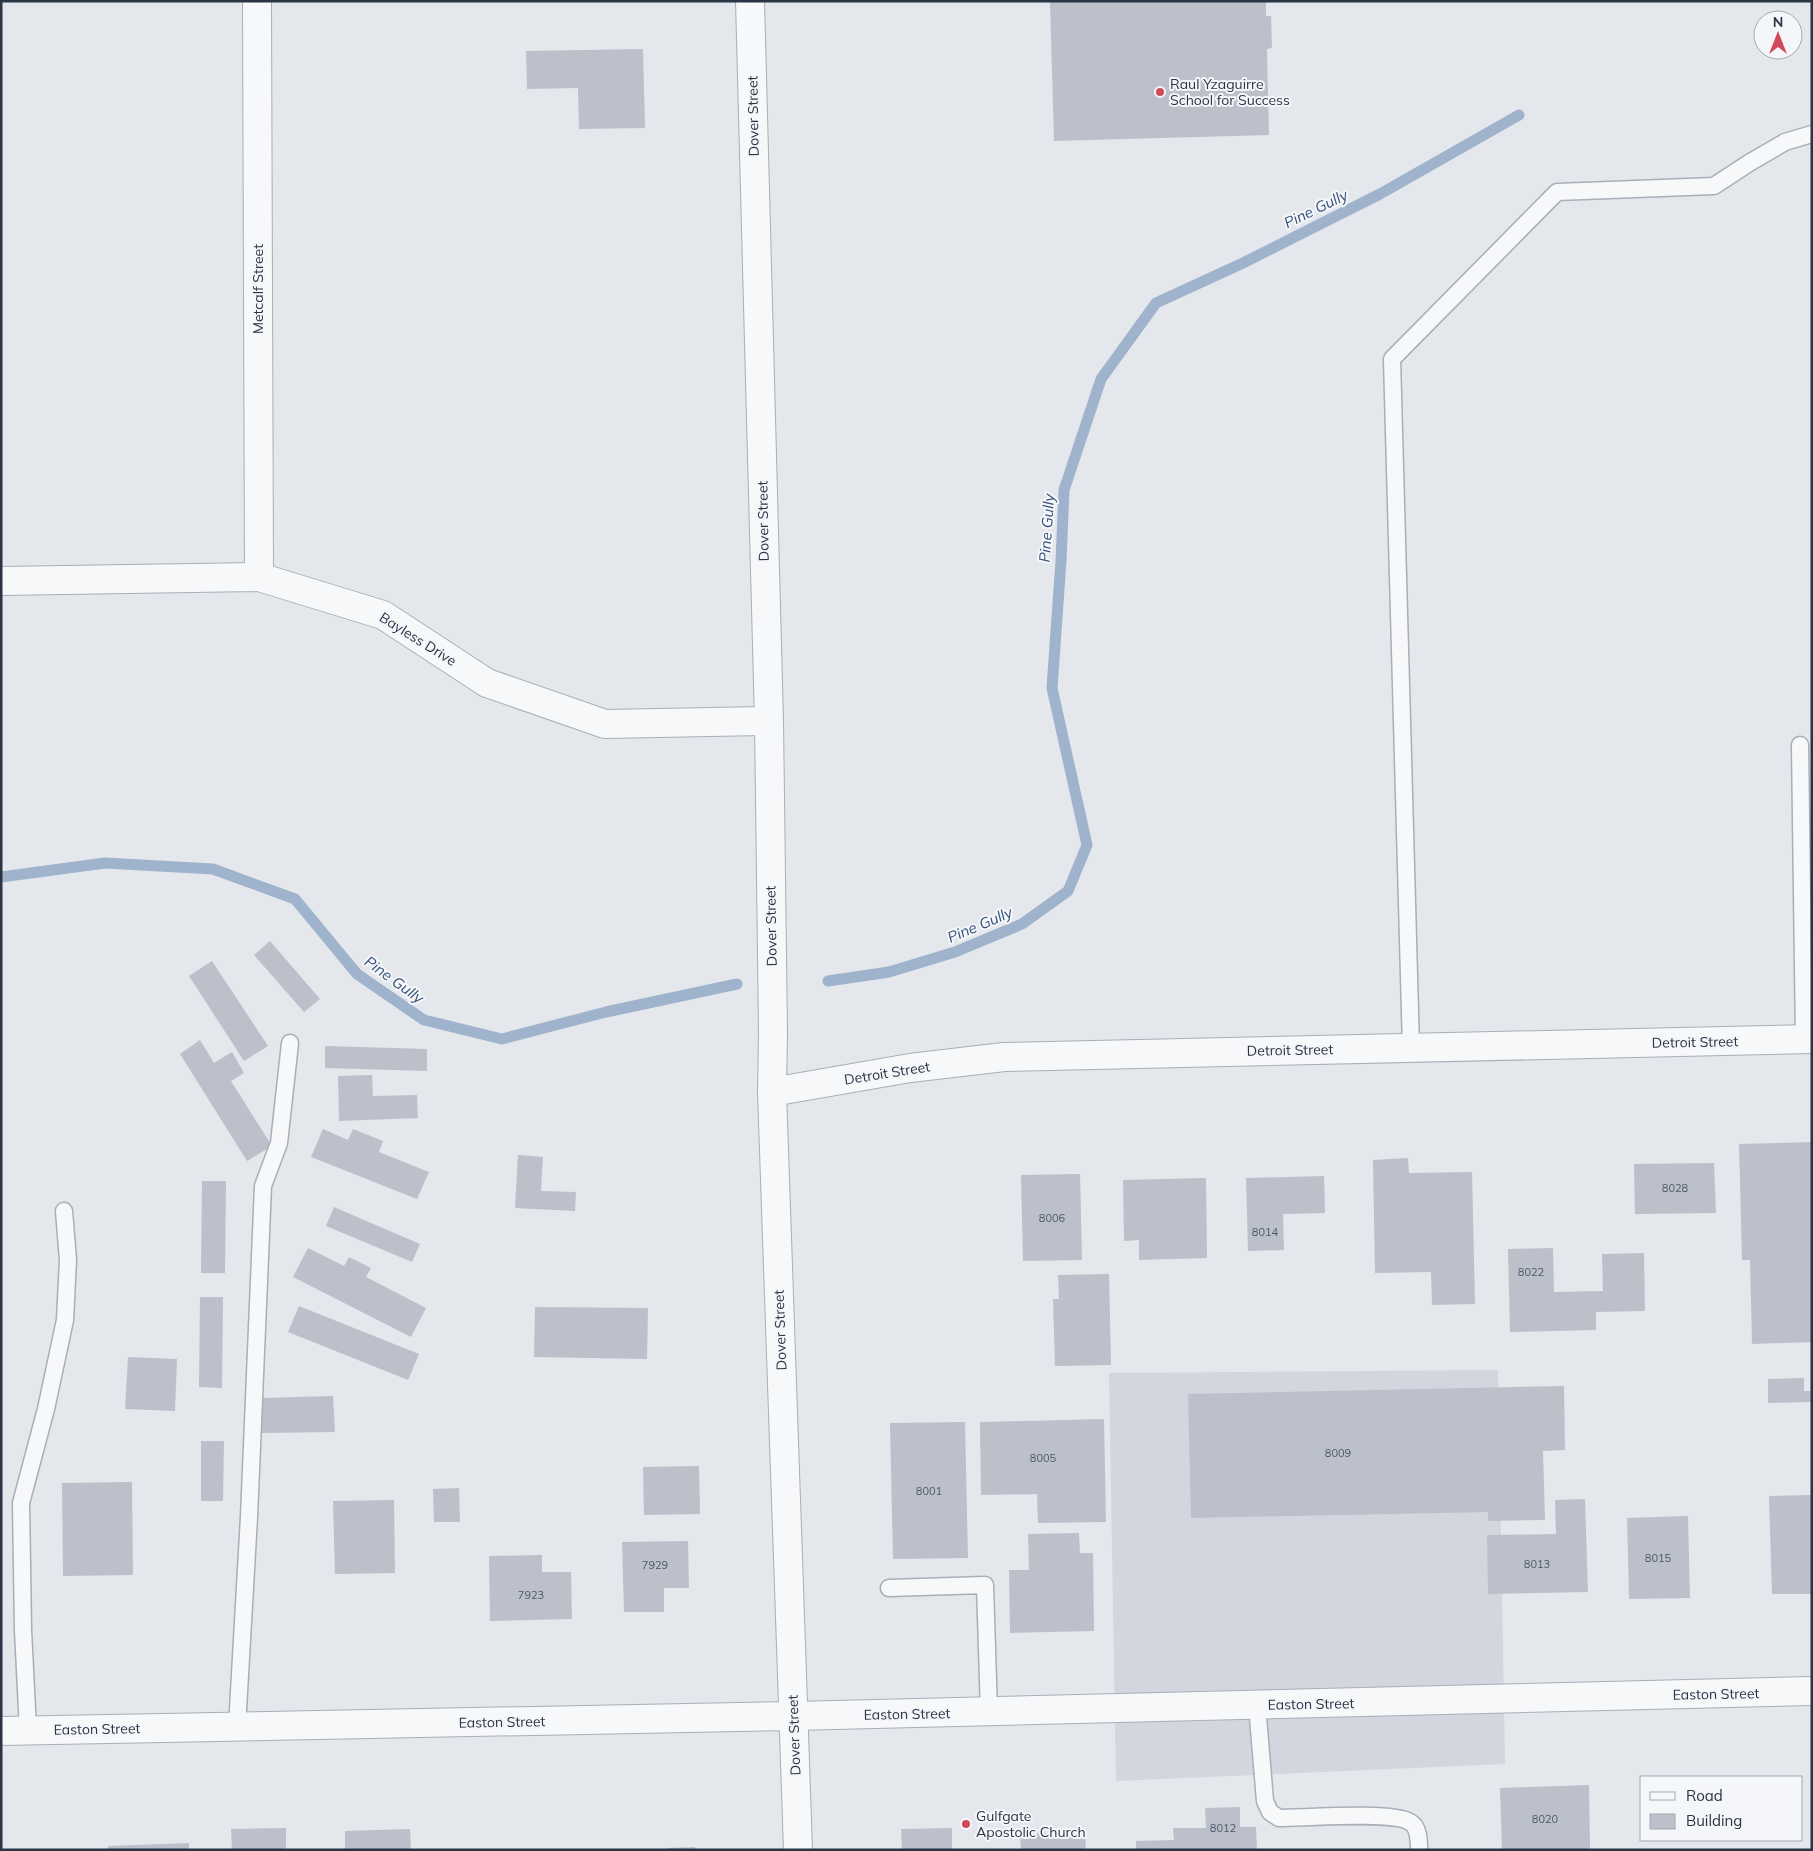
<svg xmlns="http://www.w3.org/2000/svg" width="1813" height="1851" font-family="Mulish,sans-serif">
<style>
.built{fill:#d2d6de}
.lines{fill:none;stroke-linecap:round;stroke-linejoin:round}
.stream{stroke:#9fb4cc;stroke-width:11}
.building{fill:#bbc0ca}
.service-casing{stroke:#a9aeb7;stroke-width:19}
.minor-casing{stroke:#a9aeb7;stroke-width:30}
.service{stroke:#f7f8fa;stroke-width:16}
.minor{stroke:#f7f8fa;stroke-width:28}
.poi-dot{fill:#d1495b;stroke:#f4f6f9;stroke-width:2}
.labels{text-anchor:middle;stroke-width:4;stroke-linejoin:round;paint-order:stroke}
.number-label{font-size:11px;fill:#4f5766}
.poi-label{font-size:14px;fill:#2b3445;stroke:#f4f6f9;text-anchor:start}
.street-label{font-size:14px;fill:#2b3445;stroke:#f4f6f9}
.water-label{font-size:15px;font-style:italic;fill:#34527a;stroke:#f4f6f9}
</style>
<rect width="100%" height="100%" fill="#e4e7ec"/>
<polygon class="built" points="1498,1370 1505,1764 1116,1781 1109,1373"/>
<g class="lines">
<g class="stream">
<polyline points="1,877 105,863 213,869 295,899 357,974 424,1020 502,1039 606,1012 737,984"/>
<polyline points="828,981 889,972 955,952 1022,924 1068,891 1087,845 1052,688 1061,561 1064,490 1101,379 1156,303 1243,263 1380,194 1519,115"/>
</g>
</g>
<g class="building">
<polygon points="1050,1 1266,1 1266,16 1271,16 1272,48 1267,49 1269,135 1054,141"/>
<polygon points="643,49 645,128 579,129 578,88 527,89 526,51"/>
<polygon points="270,941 320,999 304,1012 254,955"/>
<polygon points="212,961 268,1046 244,1061 189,976"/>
<polygon points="200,1040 214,1063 232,1052 244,1073 231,1081 272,1146 247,1161 180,1054"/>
<polygon points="325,1046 427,1049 427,1071 325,1068"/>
<polygon points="372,1075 373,1096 417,1095 418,1118 339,1121 338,1076"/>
<polygon points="323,1129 348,1140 353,1129 383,1141 379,1152 429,1172 417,1199 311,1157"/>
<polygon points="1812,1142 1812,1342 1752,1344 1750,1260 1742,1260 1739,1144"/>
<polygon points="518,1155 543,1157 541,1191 576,1192 575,1211 515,1208"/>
<polygon points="1408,1158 1409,1173 1472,1172 1475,1304 1432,1305 1431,1272 1375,1273 1373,1160"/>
<polygon points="1714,1163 1716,1213 1635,1214 1634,1164"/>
<polygon points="1080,1174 1082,1260 1023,1261 1021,1175"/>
<polygon points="1324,1176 1325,1213 1283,1214 1284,1250 1248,1251 1246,1178"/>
<polygon points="1206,1178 1207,1258 1139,1260 1139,1240 1124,1241 1123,1180"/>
<polygon points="202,1181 226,1181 225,1273 201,1273"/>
<polygon points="334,1207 420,1244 412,1262 326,1226"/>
<polygon points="308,1248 344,1266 349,1257 371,1268 366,1277 426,1308 411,1337 293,1277"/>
<polygon points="1553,1248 1554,1292 1603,1291 1602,1254 1644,1253 1645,1311 1596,1312 1596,1330 1510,1332 1508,1249"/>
<polygon points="1109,1274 1111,1365 1055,1366 1053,1299 1059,1299 1058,1275"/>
<polygon points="200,1297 223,1297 222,1388 199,1387"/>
<polygon points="299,1306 419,1354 408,1380 288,1332"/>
<polygon points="535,1307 648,1308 647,1359 534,1357"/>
<polygon points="128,1357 177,1359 175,1411 125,1409"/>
<polygon points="1804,1378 1804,1391 1812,1391 1812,1402 1768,1403 1768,1379"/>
<polygon points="1564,1386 1565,1450 1543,1451 1545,1520 1488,1521 1488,1512 1191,1518 1188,1394"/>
<polygon points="333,1396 335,1432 262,1433 261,1398"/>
<polygon points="1104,1419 1106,1522 1038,1523 1037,1494 981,1495 980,1422"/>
<polygon points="965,1422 968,1558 893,1559 890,1423"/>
<polygon points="201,1441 224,1441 223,1501 201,1501"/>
<polygon points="699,1466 700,1514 644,1515 643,1467"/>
<polygon points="132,1482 133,1575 63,1576 62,1483"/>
<polygon points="459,1488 460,1522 434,1522 433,1489"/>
<polygon points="1812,1495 1812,1594 1772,1594 1769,1496"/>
<polygon points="1585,1499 1588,1592 1488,1594 1487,1535 1556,1534 1555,1500"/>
<polygon points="394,1500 395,1573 335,1574 333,1501"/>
<polygon points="1688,1516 1690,1598 1629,1599 1627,1518"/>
<polygon points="1079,1533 1080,1553 1093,1553 1094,1631 1010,1633 1009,1570 1029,1570 1028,1534"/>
<polygon points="688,1541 689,1588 664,1588 664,1612 624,1612 622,1542"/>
<polygon points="542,1555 542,1572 571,1572 572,1619 490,1621 489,1556"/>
<polygon points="1589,1785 1590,1850 1502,1850 1500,1788"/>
<polygon points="1240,1807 1240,1827 1256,1827 1257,1850 1136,1850 1136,1841 1174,1840 1173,1828 1206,1828 1205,1808"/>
<polygon points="286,1828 286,1850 232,1850 231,1829"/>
<polygon points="952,1828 952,1850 902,1850 901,1829"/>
<polygon points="410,1829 411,1850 345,1850 345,1831"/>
<polygon points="1085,1832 1086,1850 1021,1850 1020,1834"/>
<polygon points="189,1843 189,1850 108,1850 108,1846"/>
<polygon points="695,1847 695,1850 667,1850 667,1848"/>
</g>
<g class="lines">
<defs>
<g id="service">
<polyline points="1800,745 1804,1039"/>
<polyline points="1411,1048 1392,359 1557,192 1714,186 1749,163 1785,142 1812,134"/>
<polyline points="889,1588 985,1585 989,1712"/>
<path d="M1257,1705l8,96 5,11 9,6c26,0 113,-7 131,4 9,5 9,18 9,28"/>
<polyline points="237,1727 249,1517 263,1186 279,1143 290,1043"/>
<polyline points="28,1730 23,1630 21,1503 46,1409 65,1320 68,1260 64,1211"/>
</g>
<g id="minor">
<polyline points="257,1 259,577"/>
<polyline points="750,1 769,721 773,1033 772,1092 798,1850"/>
<polyline points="1,581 259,577 383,615 487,683 605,724 769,721"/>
<polyline points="772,1092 910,1068 1004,1057 1812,1039"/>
<polyline points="1,1731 794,1716 1812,1691"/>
</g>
</defs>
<use href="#service" class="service-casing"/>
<use href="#minor" class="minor-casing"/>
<use href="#service" class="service"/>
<use href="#minor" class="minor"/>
</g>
<g class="poi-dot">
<circle cx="1160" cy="92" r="5"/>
<circle cx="966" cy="1824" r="5"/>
</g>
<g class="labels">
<g class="number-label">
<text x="1675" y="1192">8028</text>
<text x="1052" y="1222">8006</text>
<text x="1265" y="1236">8014</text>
<text x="1531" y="1276">8022</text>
<text x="1338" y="1457">8009</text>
<text x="1043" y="1462">8005</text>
<text x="929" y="1495">8001</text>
<text x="1658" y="1562">8015</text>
<text x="1537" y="1568">8013</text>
<text x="655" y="1569">7929</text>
<text x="531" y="1599">7923</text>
<text x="1545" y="1823">8020</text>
<text x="1223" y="1832">8012</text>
</g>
<g class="poi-label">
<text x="1170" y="89">Raul Yzaguirre<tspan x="1170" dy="16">School for Success</tspan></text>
<text x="976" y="1821">Gulfgate<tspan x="976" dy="16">Apostolic Church</tspan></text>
</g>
<g class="street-label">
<text transform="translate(753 116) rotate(-91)" y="5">Dover Street</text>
<text transform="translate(258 289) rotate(-90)" y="5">Metcalf Street</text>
<text transform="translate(763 521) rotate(-91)" y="5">Dover Street</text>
<text transform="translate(418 639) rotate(32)" y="5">Bayless Drive</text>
<text transform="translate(771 926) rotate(-91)" y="5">Dover Street</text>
<text transform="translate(1695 1042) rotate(-1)" y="5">Detroit Street</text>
<text transform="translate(1290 1050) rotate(-1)" y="5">Detroit Street</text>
<text transform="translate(887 1073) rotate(-9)" y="5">Detroit Street</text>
<text transform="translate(780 1330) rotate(-92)" y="5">Dover Street</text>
<text transform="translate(1716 1694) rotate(-1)" y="5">Easton Street</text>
<text transform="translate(1311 1704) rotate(-1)" y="5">Easton Street</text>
<text transform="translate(907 1714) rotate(-1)" y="5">Easton Street</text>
<text transform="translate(502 1722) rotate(-1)" y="5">Easton Street</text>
<text transform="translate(97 1729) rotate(-1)" y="5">Easton Street</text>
<text transform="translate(794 1735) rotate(-92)" y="5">Dover Street</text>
</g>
<g class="water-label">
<text transform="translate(1316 209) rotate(-26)" y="5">Pine Gully</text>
<text transform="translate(1047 528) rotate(-86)" y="5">Pine Gully</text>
<text transform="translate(980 925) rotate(-23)" y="5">Pine Gully</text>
<text transform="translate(394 980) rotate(36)" y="5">Pine Gully</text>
</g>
</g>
<rect width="1813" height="1851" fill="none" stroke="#2b3445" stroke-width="5"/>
<rect x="1640" y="1776" width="162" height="65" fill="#f4f6f9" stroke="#a4a8b1"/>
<rect x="1650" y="1792" width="25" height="8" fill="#f7f8fa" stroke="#a4a8b1"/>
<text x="1686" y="1801" font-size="15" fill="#2b3445">Road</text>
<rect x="1650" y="1814" width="25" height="15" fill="#bbc0ca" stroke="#a4a8b1"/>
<text x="1686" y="1826" font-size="15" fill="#2b3445">Building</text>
<g transform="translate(1778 35)"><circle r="24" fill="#f4f6f9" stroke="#a4a8b1"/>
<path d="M0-4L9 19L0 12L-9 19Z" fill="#d1495b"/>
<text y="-8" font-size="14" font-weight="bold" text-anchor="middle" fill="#2b3445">N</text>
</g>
</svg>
